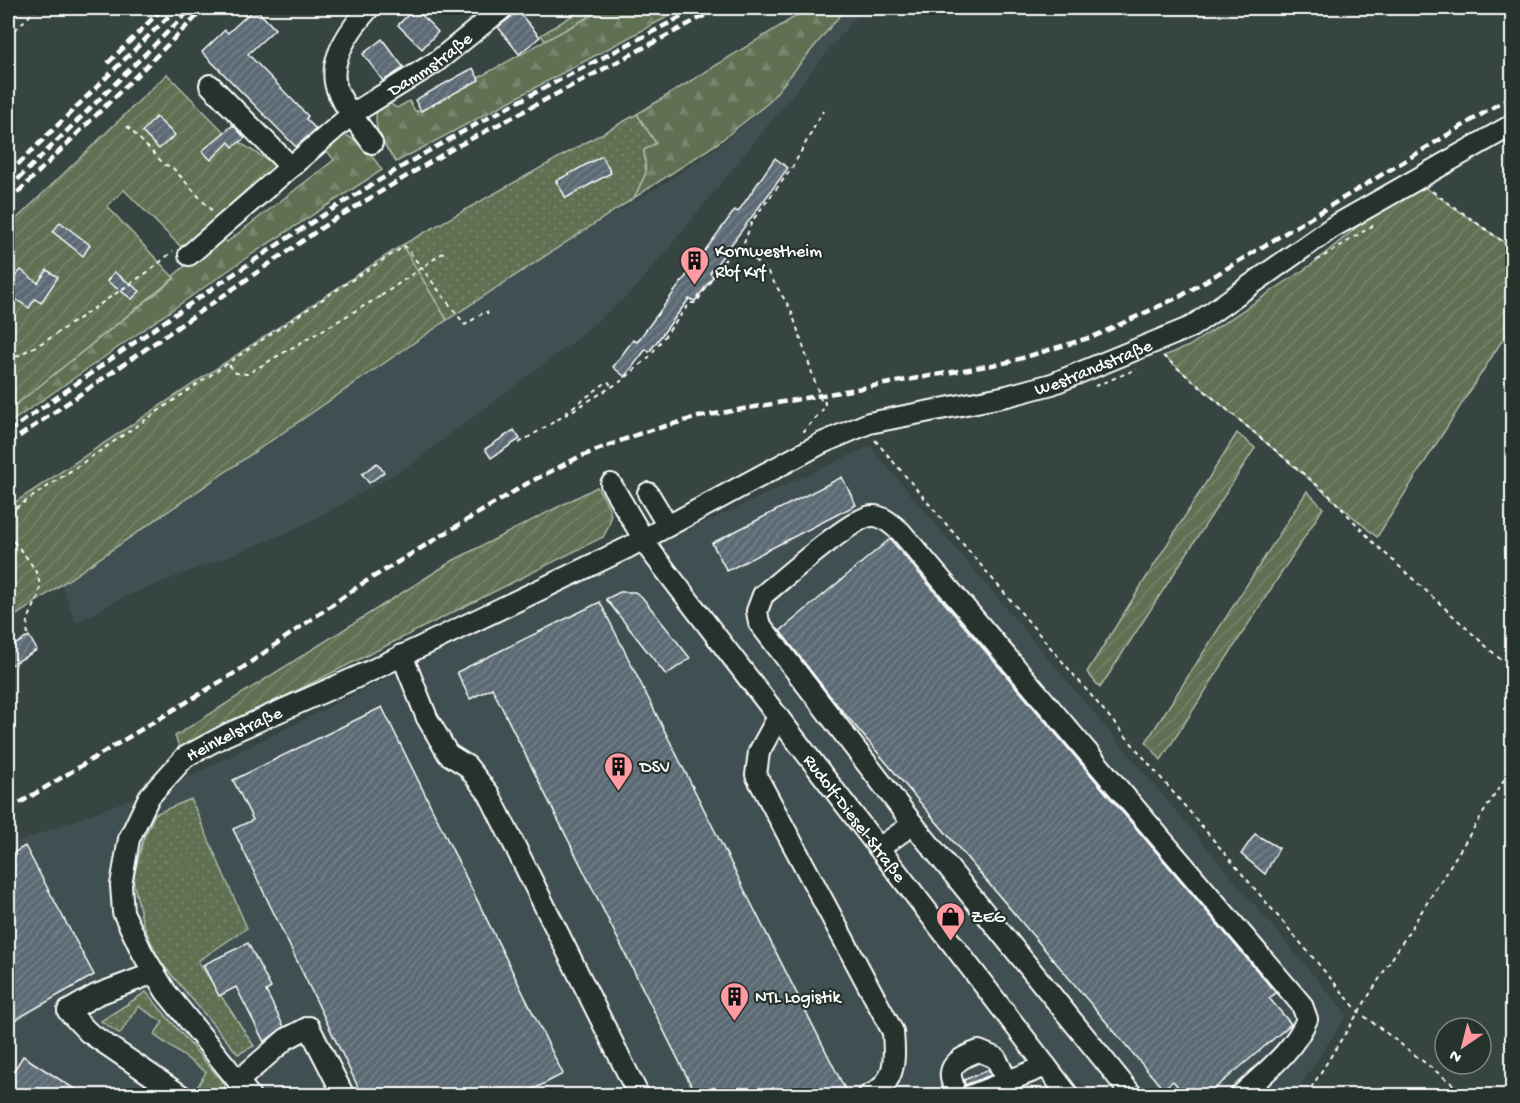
<svg xmlns="http://www.w3.org/2000/svg" width="1520" height="1103" font-family="'Gochi Hand',sans-serif">
<style>
.built{fill:#415051}
.grass{fill:url(#grass-dots);stroke:#afb8a8;stroke-width:1.5}
.forest{fill:url(#forest-firs);stroke:#afb8a8;stroke-width:1.5}
.garden{fill:url(#garden-furrows);stroke:#afb8a8;stroke-width:1.5}
.building{fill:url(#building-hatch);stroke:#fff;stroke-width:1.5}
.lines{fill:none;stroke-linecap:round;stroke-linejoin:round}
.minor-casing{stroke:#fff;stroke-width:24}
.path{stroke:#fff;stroke-width:2;stroke-dasharray:4.5 4.5;stroke-linecap:butt}
.minor{stroke:#26332d;stroke-width:20}
.rail{stroke:#fff;stroke-width:4.5;stroke-dasharray:9 4.5;stroke-linecap:butt}
.path-bridge{stroke:#fff;stroke-width:2;stroke-dasharray:4.5 4.5;stroke-linecap:butt}
.labels{text-anchor:middle;stroke-width:4.5;stroke-linejoin:round;paint-order:stroke}
.street-label{font-size:18px;fill:#fff;stroke:#26332d}
.poi-label{font-size:18px;fill:#fff;stroke:#26332d;text-anchor:start}
</style>
<defs>
<pattern id="grass-dots" width="8" height="8" patternUnits="userSpaceOnUse" patternTransform="scale(1.5)"><rect width="8" height="8" fill="#5f7052"/><path d="M2 2h.1M6 6h.1" fill="none" stroke="#77856c" stroke-width="1.8" stroke-linecap="round"/></pattern>
<pattern id="forest-firs" width="22" height="20" patternUnits="userSpaceOnUse" patternTransform="scale(1.5)"><rect width="22" height="20" fill="#5f7052"/><path d="M5 1l3.5 6h-7zM16 11l3.5 6h-7z" fill="#77856c"/></pattern>
<pattern id="garden-furrows" width="10" height="10" patternUnits="userSpaceOnUse" patternTransform="scale(1.5)"><rect width="10" height="10" fill="#5f7052"/><path d="M-1 1l2-2M0 10L10 0M9 11l2-2" fill="none" stroke="#77856c"/></pattern>
<pattern id="building-hatch" width="6" height="6" patternUnits="userSpaceOnUse" patternTransform="scale(1.5)"><rect width="6" height="6" fill="#5b6b74"/><path d="M-1 1l2-2M0 6l6-6M5 7l2-2" fill="none" stroke="#748189"/></pattern>
</defs>
<rect width="100%" height="100%" fill="#364442"/>
<filter id="ink" filterUnits="userSpaceOnUse"><feTurbulence type="fractalNoise" baseFrequency=".0167" numOctaves="2"/><feDisplacementMap in="SourceGraphic" scale="12" xChannelSelector="R" yChannelSelector="G"/><feConvolveMatrix kernelMatrix="1 2 1 2 8 2 1 2 1" color-interpolation-filters="sRGB"/></filter>
<g filter="url(#ink)">
<g class="built">
<polygon points="847,8 863,8 636,288 573,342 408,466 333,509 287,533 119,599 76,623 61,584 447,320 547,254 676,176 720,145 768,105"/>
<polygon points="870,446 1347,1015 1294,1095 1091,1095 1078,1080 1039,1096 8,1096 8,846 190,776 645,550"/>
</g>
<g class="grass">
<polygon points="584,8 605,8 545,41 541,35"/>
<polygon points="637,114 656,143 644,151 646,173 634,198 447,320 402,245"/>
<polygon points="191,799 247,928 198,961 254,1046 238,1054 160,961 143,924 133,880 143,840 155,814"/>
<polygon points="146,992 225,1085 224,1095 203,1095 198,1086 206,1072 154,1035 163,1022 138,1006 120,1034 101,1021"/>
</g>
<g class="forest">
<path d="M605,8h79l-288,154c-13,-19 -25,-33 -18,-57l7,-4 12,7 12,-7 7,11z"/>
<polygon points="809,8 846,8 768,103 718,143 634,198 646,173 644,150 656,143 637,114"/>
<polygon points="346,135 365,146 382,170 252,254 8,424 8,411 174,279 173,276 221,236 227,242 334,160 325,148 339,136"/>
</g>
<g class="garden">
<polygon points="167,74 226,134 277,166 184,250 124,190 107,206 174,278 8,411 8,227"/>
<polygon points="1414,180 1512,248 1512,325 1377,537 1164,356 1189,346 1311,265"/>
<polygon points="402,245 447,320 8,621 8,507"/>
<polygon points="1237,433 1255,448 1100,688 1087,672"/>
<path d="M597,487c13,21 20,27 6,50l-423,212 -5,-13 279,-176z"/>
<polygon points="1307,491 1323,508 1161,760 1146,742"/>
</g>
<g class="building">
<polygon points="255,8 275,29 248,54 308,116 306,119 316,129 296,147 202,52 225,30 228,33"/>
<polygon points="415,8 438,32 422,49 398,25"/>
<polygon points="515,8 540,37 519,54 498,27 511,17"/>
<polygon points="382,39 404,68 383,81 363,54"/>
<polygon points="473,68 479,80 421,111 415,100"/>
<polygon points="156,117 175,135 159,149 142,132"/>
<polygon points="233,125 245,138 233,147 229,142 211,160 202,151"/>
<polygon points="602,156 611,173 566,198 556,181"/>
<polygon points="775,158 788,168 710,273 713,277 695,301 689,299 649,352 646,349 625,377 613,367 633,340 637,342 735,210 738,212"/>
<polygon points="60,222 90,245 83,256 53,232"/>
<polygon points="8,269 16,276 21,270 38,283 47,270 58,277 41,303 35,299 29,308 8,294"/>
<polygon points="114,272 140,291 132,299 107,281"/>
<polygon points="514,430 520,439 491,458 485,449"/>
<polygon points="377,463 384,472 369,483 362,474"/>
<polygon points="842,477 856,505 727,571 712,543"/>
<polygon points="890,539 1276,993 1269,998 1291,1024 1207,1095 1185,1095 1173,1081 1163,1089 834,701 780,631"/>
<polygon points="620,592 635,592 642,597 690,658 666,675 606,599"/>
<polygon points="600,602 744,889 848,1095 696,1095 492,688 470,699 457,672"/>
<polygon points="29,636 37,650 8,667 8,649"/>
<polygon points="382,707 563,1074 522,1095 362,1095 233,829 253,820 233,780"/>
<polygon points="1255,834 1279,848 1265,874 1241,854"/>
<polygon points="25,846 94,975 8,1024 8,856"/>
<polygon points="248,943 271,988 266,991 284,1027 264,1042 236,987 219,996 203,965"/>
<polygon points="23,1056 84,1095 8,1095 8,1080"/>
<polygon points="988,1070 991,1075 965,1085 964,1080"/>
</g>
<g class="lines">
<defs>
<g id="minor">
<path d="M369,8c-18,20 -44,55 -31,84 8,18 23,35 34,51"/>
<polyline points="210,85 291,167"/>
<path id="s1" d="M189,255l163,-141 84,-52 67,-54"/>
<path id="s2" d="M611,484l39,66 419,546"/>
<polyline points="648,493 668,526"/>
<polyline points="402,655 427,718 448,754 467,766 489,794 639,1096"/>
<path d="M778,717l-19,35 -3,23 137,257c2,27 4,51 -25,64"/>
<polyline points="879,848 913,824"/>
<polyline points="154,973 96,995 68,1011 88,1032 182,1096"/>
<polyline points="238,1081 286,1039 309,1027 344,1096"/>
<path d="M953,1084c-9,-19 11,-28 26,-33l17,7 11,23"/>
<path id="s3" d="M250,1096l-84,-104 -23,-38 -20,-42 -2,-27 8,-46 20,-42 36,-40 41,-22 140,-62 261,-125 195,-105 47,-20 138,-27 45,-12 139,-57 142,-100 179,-102"/>
<polyline points="970,1096 1046,1066"/>
<path d="M1133,1096l-220,-272 -154,-201 -2,-12 6,-16c19,-15 89,-78 109,-79 11,-1 20,9 28,15l402,474 5,14c-13,32 -42,53 -67,77"/>
</g>
</defs>
<use href="#minor" class="minor-casing"/>
<g class="path">
<polyline points="8,36 38,8"/>
<polyline points="127,126 165,165 171,166 213,212"/>
<polyline points="1432,191 1512,248"/>
<polyline points="1316,261 1377,223"/>
<polyline points="1163,356 1330,496 1374,543 1512,670"/>
<polyline points="8,361 47,340 152,269 173,251"/>
<polyline points="229,365 236,373 247,374 381,296"/>
<polyline points="1095,386 1137,369"/>
<polyline points="565,413 608,381 612,387"/>
<polyline points="806,431 804,431 825,407 825,402 822,403 791,310 767,271 742,249 752,221 792,168 823,111"/>
<polyline points="875,440 1359,1012 1468,1096"/>
<polyline points="519,443 623,380 649,357 690,303 696,303 733,248 742,249"/>
<path d="M8,513c133,-88 262,-182 397,-267l60,79 21,-14 2,3"/>
<path d="M8,534c9,13 28,31 31,47 5,20 -16,33 -11,53"/>
<polyline points="1306,1096 1512,767"/>
</g>
<use href="#minor" class="minor"/>
<g class="rail">
<polyline points="108,63 163,8"/>
<polyline points="8,174 177,8"/>
<polyline points="8,189 192,8"/>
<polyline points="8,202 205,8"/>
<path d="M8,432c123,-87 246,-176 375,-254 102,-62 209,-114 315,-170"/>
<polyline points="8,444 330,222 452,149 719,8"/>
<polyline points="8,810 238,671 360,585 528,483 579,457 641,433 698,417 1009,362 1095,336 1181,296 1512,96"/>
</g>
<polyline class="path-bridge" points="381,296 447,250"/>
</g>
</g>
<defs>
<symbol id="building-pin" viewBox="-11 -11 22 30"><path d="M0 17L-7.5 6A9.5 9.5 0 1 1 7.5 6Z" fill="#ff9aa2" stroke="#26332d"/><path d="M-4-6H4V6H1V3H-1V6H-4ZM-2.5-4.3h1.7v1.8h-1.7ZM.8-4.3h1.7v1.8H.8ZM-2.5-1h1.7V.8h-1.7ZM.8-1h1.7V.8H.8Z" fill="#111"/></symbol>
<symbol id="shop-pin" viewBox="-11 -11 22 30"><path d="M0 17L-7.5 6A9.5 9.5 0 1 1 7.5 6Z" fill="#ff9aa2" stroke="#26332d"/><path d="M-5-2.5h2.3a2.7 3.5 0 0 1 5.4 0H5L5.5 6h-11ZM-1.5-2.5h3a1.5 2.3 0 0 0-3 0Z" fill="#111"/></symbol>
</defs>
<g fill-rule="evenodd">
<use href="#building-pin" x="678" y="244" width="33" height="45"/>
<use href="#building-pin" x="602" y="750" width="33" height="45"/>
<use href="#shop-pin" x="934" y="900" width="33" height="45"/>
<use href="#building-pin" x="718" y="980" width="33" height="45"/>
</g>
<g class="labels">
<g class="street-label">
<text dy="6" stroke="none"><textPath href="#s1" startOffset="308">Dammstraße</textPath></text>
<text dy="6" stroke="none"><textPath href="#s3" startOffset="1392">Westrandstraße</textPath></text>
<text dy="6" stroke="none"><textPath href="#s3" startOffset="453">Heinkelstraße</textPath></text>
<text dy="6" stroke="none"><textPath href="#s2" startOffset="414">Rudolf-Diesel-Straße</textPath></text>
</g>
<g class="poi-label">
<text x="715" y="256">Kornwestheim<tspan x="715" dy="21">Rbf Krf</tspan></text>
<text x="640" y="772">DSV</text>
<text x="971" y="922">ZEG</text>
<text x="755" y="1002">NTL Logistik</text>
</g>
</g>
<rect width="1520" height="1103" fill="none" stroke="#26332d" stroke-width="30"/>
<rect x="15" y="15" width="1490" height="1073" fill="none" stroke="#fff" stroke-width="2" filter="url(#ink)"/>
<g transform="translate(1463 1046) rotate(215)"><circle r="28" fill="#26332d" stroke="#7d8581" stroke-width="1.5"/>
<path d="M0-4.5L10 22L0 15L-10 22Z" fill="#ff9aa2"/>
<text y="-9" font-size="16" font-weight="bold" text-anchor="middle" fill="#ffffff">N</text>
</g>
</svg>
